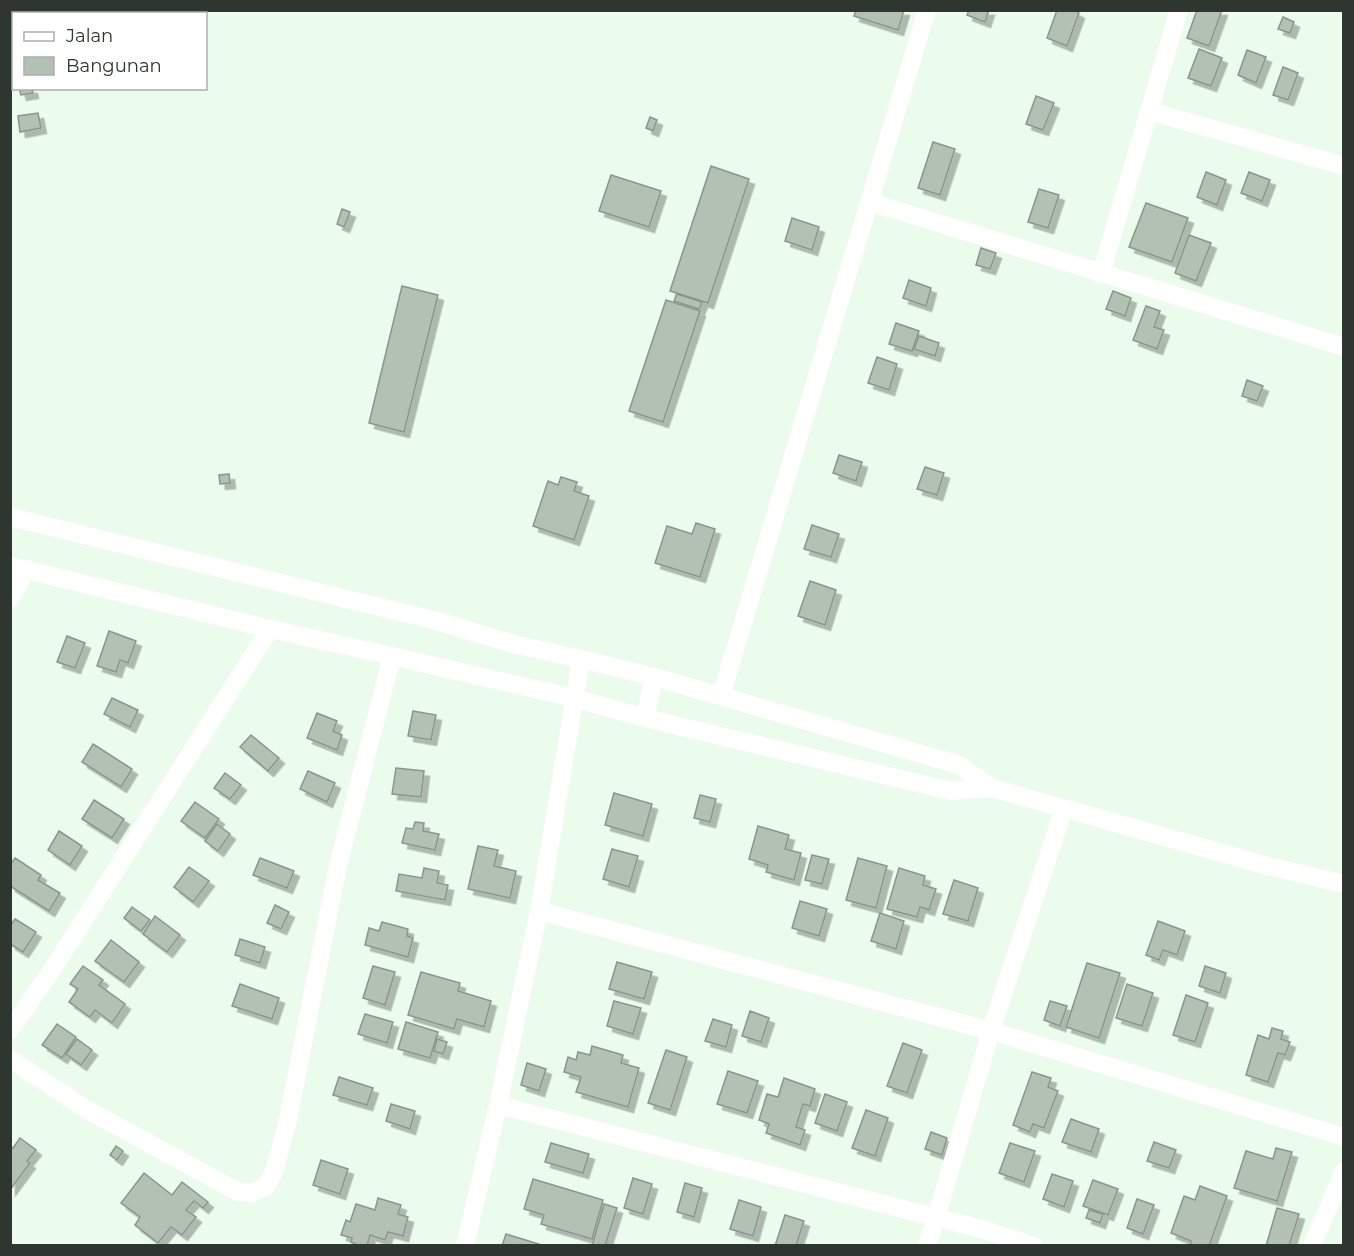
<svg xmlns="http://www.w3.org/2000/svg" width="1354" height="1256" font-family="Montserrat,sans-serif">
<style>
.building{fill:#b3c1b2;stroke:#899789;stroke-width:1.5;filter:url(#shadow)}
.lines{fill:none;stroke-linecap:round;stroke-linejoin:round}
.street{stroke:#fff;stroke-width:18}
</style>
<defs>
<filter id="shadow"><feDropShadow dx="5.5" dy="5.5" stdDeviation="0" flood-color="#0004"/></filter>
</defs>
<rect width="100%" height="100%" fill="#ecfcec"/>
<g class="building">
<polygon points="856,10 904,10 898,30 854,16"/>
<polygon points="969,10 989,10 985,22 967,15"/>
<polygon points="1057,10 1073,10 1079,13 1067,46 1047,38"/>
<polygon points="1197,10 1222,10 1209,46 1187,38"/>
<polygon points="1283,17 1294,22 1290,33 1278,29"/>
<polygon points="1199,49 1222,58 1211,86 1188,78"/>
<polygon points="1247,50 1266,57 1256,83 1238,75"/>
<polygon points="1283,67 1298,73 1288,100 1273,95"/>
<polygon points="19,88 32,88 33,93 21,95"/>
<polygon points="1036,96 1054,103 1043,130 1026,124"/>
<polygon points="38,113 41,128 20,132 18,116"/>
<polygon points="650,117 657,120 653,131 646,128"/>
<polygon points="933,142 955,149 940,195 918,188"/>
<polygon points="711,166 749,179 708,303 670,291"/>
<polygon points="1206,172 1226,180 1217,205 1197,197"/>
<polygon points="1249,172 1270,180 1262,201 1241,193"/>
<polygon points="611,175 661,191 649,227 599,211"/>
<polygon points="1039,189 1059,195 1048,228 1028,222"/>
<polygon points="1146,203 1188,218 1172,262 1129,247"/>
<polygon points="342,209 350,212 344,227 337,224"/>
<polygon points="792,218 819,227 812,250 785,241"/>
<polygon points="1189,235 1211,243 1196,281 1175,273"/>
<polygon points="981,248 996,253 990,269 976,265"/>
<polygon points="909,280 931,288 926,306 903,298"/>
<polygon points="402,286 438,295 404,432 369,423"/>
<polygon points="1113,291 1131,298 1125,316 1106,309"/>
<polygon points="677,294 702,302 699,309 674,301"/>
<polygon points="666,300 700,311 663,422 629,411"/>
<polygon points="1146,306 1160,311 1154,327 1164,330 1157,349 1133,340"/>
<polygon points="896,323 919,331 912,351 889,344"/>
<polygon points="919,336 939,343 935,356 914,349"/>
<polygon points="877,357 897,364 889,390 868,383"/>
<polygon points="1247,380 1263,386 1257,401 1242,396"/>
<polygon points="839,455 862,462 856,481 833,473"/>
<polygon points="925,467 944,473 937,495 917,489"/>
<polygon points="229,474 230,483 220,484 219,475"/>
<polygon points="561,477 577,482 574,491 589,496 574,540 533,526 548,481 558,485"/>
<polygon points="696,523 715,529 700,577 655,563 667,526 692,534"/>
<polygon points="812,525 839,534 831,557 804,549"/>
<polygon points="810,581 836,590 825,625 798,616"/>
<polygon points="109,631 136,641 128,663 120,660 116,672 97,666"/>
<polygon points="67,636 85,643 75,668 57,662"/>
<polygon points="112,698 138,710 130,727 104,714"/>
<polygon points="413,711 436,715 431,740 408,736"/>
<polygon points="317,713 337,721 333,731 342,735 337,750 307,738"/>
<polygon points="251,735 279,758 268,771 240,747"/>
<polygon points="93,744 132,769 121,787 82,762"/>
<polygon points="396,768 424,771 421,797 392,794"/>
<polygon points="308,771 335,783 327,802 300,789"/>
<polygon points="225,773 241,785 230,799 214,788"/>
<polygon points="614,793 652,804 643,836 605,825"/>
<polygon points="700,795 716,799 710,822 694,818"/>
<polygon points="94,800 124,819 112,838 82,819"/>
<polygon points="195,802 219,819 205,838 181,821"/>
<polygon points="415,822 424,823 423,831 439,834 435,850 402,843 406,828 413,829"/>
<polygon points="217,824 230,834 218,851 205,841"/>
<polygon points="758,826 789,835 785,849 801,853 794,880 766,872 768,865 749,859"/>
<polygon points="59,831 82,846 70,865 48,850"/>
<polygon points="478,846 498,850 494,866 516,871 510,898 468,889"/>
<polygon points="612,849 638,856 629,887 603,879"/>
<polygon points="812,855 829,859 822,884 805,880"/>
<polygon points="15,858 41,875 38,880 60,893 49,911 10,886 10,865"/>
<polygon points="260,858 294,871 287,888 253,875"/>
<polygon points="858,858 887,866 876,908 846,900"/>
<polygon points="189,867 209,881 193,902 174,887"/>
<polygon points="424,868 439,871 437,883 448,885 445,900 396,891 399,874 422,878"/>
<polygon points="899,868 925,876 923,885 936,889 929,910 920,907 917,917 887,909"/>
<polygon points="954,880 978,888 968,921 943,914"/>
<polygon points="800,901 827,909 819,936 792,928"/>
<polygon points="275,905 289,912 281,929 267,923"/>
<polygon points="132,907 150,920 141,931 124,918"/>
<polygon points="880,913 904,921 896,949 871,941"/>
<polygon points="155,916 180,935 167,952 143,934"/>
<polygon points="15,919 36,932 23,952 10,944 10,926"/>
<polygon points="1158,921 1185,931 1177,955 1163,950 1159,960 1146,955"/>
<polygon points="382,922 408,929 407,936 413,938 408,957 365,945 369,928 379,931"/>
<polygon points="240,939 265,947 260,963 235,955"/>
<polygon points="111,940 139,962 124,982 95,961"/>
<polygon points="617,962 652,972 644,999 609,989"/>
<polygon points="1087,963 1120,973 1099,1038 1066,1027"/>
<polygon points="83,966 103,980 99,985 125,1004 112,1023 95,1010 90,1017 69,1002 78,989 70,984"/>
<polygon points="373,966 395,972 385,1005 363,998"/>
<polygon points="1205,966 1226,973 1220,993 1199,986"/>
<polygon points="421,972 460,983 458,991 491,1001 484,1027 457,1019 454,1029 408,1015"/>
<polygon points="240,984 279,998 272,1019 232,1006"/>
<polygon points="1127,984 1153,993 1142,1026 1116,1018"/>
<polygon points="1186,995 1208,1003 1195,1042 1173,1035"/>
<polygon points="614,1001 641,1008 633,1034 607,1026"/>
<polygon points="1050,1001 1067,1006 1060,1026 1044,1020"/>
<polygon points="750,1011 769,1018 761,1042 742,1036"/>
<polygon points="365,1014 393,1022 387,1043 358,1034"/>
<polygon points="713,1019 732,1025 726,1047 705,1041"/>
<polygon points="406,1022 438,1032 430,1058 398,1049"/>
<polygon points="57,1024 76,1037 62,1058 42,1045"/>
<polygon points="1272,1028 1283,1031 1281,1039 1290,1042 1285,1055 1278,1053 1268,1082 1246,1075 1258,1035 1269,1039"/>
<polygon points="77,1039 92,1050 81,1065 66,1054"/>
<polygon points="437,1039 447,1042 443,1054 434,1051"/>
<polygon points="903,1043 922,1050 907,1093 887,1086"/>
<polygon points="592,1046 623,1055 621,1063 639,1068 628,1107 576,1092 581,1077 564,1072 568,1057 576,1060 578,1052 590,1055"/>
<polygon points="666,1050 687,1057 670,1110 648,1103"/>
<polygon points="527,1063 546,1069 539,1091 521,1085"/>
<polygon points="728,1071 758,1081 747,1113 717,1104"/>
<polygon points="1032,1072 1051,1078 1048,1087 1058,1091 1044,1128 1033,1124 1030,1132 1013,1125"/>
<polygon points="339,1077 373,1088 367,1105 333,1095"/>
<polygon points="784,1078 815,1089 810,1106 803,1104 796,1127 805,1130 800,1145 766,1133 769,1124 759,1120 767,1094 778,1097"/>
<polygon points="825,1094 847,1102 837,1131 815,1123"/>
<polygon points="391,1104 415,1111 410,1129 386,1121"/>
<polygon points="866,1110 888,1118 875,1156 852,1148"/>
<polygon points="1071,1119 1099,1129 1091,1152 1062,1142"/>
<polygon points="931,1132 947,1138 942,1155 925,1149"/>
<polygon points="20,1138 36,1150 27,1161 30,1163 10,1190 10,1146 13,1148"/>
<polygon points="1154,1142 1176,1150 1169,1168 1147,1161"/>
<polygon points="551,1143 589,1154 583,1173 545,1162"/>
<polygon points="1010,1143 1035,1151 1024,1182 999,1173"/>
<polygon points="116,1146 123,1151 117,1160 110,1155"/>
<polygon points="1276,1148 1292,1152 1277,1201 1234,1188 1246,1151 1273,1159"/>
<polygon points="321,1160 348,1169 340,1194 313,1185"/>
<polygon points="144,1173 172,1195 182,1182 208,1202 203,1208 194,1201 186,1210 196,1217 182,1235 171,1227 158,1243 135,1225 140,1217 121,1203"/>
<polygon points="1052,1174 1073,1181 1064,1207 1043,1199"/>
<polygon points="633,1178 652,1184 643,1214 624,1208"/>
<polygon points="533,1179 603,1200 592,1239 541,1224 544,1215 524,1209"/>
<polygon points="1093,1180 1118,1189 1108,1215 1083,1206"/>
<polygon points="685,1183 702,1188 694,1217 677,1212"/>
<polygon points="1200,1186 1227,1196 1209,1246 1190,1246 1191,1241 1171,1233 1184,1196 1195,1200"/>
<polygon points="378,1198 401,1205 398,1214 408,1217 403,1236 388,1232 385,1240 370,1235 367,1246 360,1246 351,1242 352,1238 341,1235 346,1220 350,1222 356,1204 375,1210"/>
<polygon points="1137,1199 1154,1205 1143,1234 1127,1228"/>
<polygon points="739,1200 761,1207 753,1236 730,1229"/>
<polygon points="604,1204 617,1208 605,1246 592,1246"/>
<polygon points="1277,1208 1299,1214 1289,1246 1266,1246"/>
<polygon points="1089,1210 1103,1214 1100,1223 1086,1218"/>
<polygon points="785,1215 804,1221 796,1246 775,1246"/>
<polygon points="506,1234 545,1246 502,1246"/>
</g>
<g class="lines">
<g class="street">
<polyline points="1149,111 1344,166"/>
<polyline points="869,202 1344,347"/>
<polyline points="1101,274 1179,10"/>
<polyline points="10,517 433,620 517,645 581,659 654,677 959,765 992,788 1268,866 1344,884"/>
<polyline points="10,566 270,629 392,656 574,698 645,718 951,791 992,788"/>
<polyline points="10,599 27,569"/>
<polyline points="721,696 927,10"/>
<polyline points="645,718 654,677"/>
<polyline points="539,911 991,1031 1064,808"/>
<polyline points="10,1030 50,973 270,629"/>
<polyline points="10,1059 86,1109 238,1192 252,1193 265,1187 274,1172 287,1124 338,866 392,656"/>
<polyline points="498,1105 981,1229 1034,1246"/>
<polyline points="465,1246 498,1105 539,911 581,659"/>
<polyline points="927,1246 936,1218 991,1031 1344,1137"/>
<polyline points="1312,1246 1344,1171"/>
</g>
</g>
<rect width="1354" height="1256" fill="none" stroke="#2f352f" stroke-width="24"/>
<rect x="12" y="12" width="195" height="78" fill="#ffffff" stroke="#acaeac" stroke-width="1.5"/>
<rect x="24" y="32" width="30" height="9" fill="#ffffff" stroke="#acaeac" stroke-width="1.5"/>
<text x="66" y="42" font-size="18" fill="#2f352f">Jalan</text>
<rect x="24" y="57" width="30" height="18" fill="#b3c1b2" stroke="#acaeac" stroke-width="1.5"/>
<text x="66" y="72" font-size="18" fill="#2f352f">Bangunan</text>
</svg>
